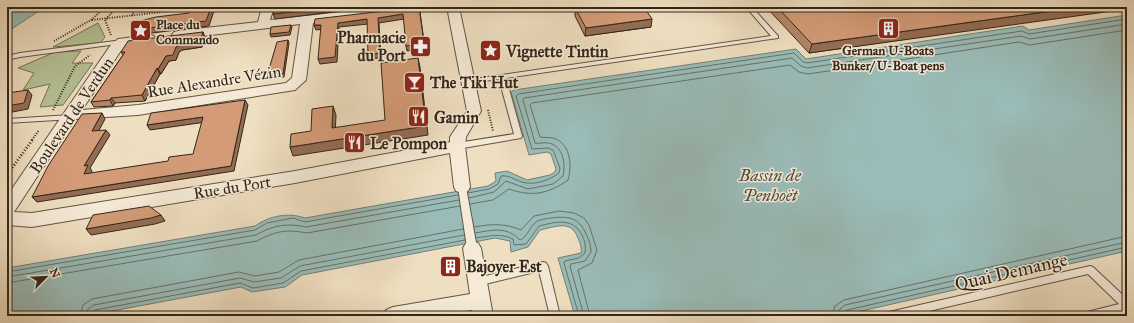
<svg xmlns="http://www.w3.org/2000/svg" width="1134" height="323" font-family="'IM FELL Great Primer',serif">
<style>
.green{fill:#b5c296;stroke:#747458}
.water{fill:#9abcb8;stroke:#708078}
.lines{fill:none;stroke-linecap:round;stroke-linejoin:round}
.shore{stroke:#667268;stroke-width:1}
.lane-casing{stroke:#615543;stroke-width:2}
.street-casing{stroke:#615543;stroke-width:2}
.path-far1{stroke:#322719;stroke-width:2;stroke-dasharray:1 1.5;stroke-linecap:butt}
.path{stroke:#322719;stroke-width:3;stroke-dasharray:1 2;stroke-linecap:butt}
.lane{fill:#f5ead7;fill-rule:evenodd}
.street{fill:#f5ead7;fill-rule:evenodd}
.wall{fill:#b58566;stroke:#322719}
.shaded-wall{fill:#946c53;stroke:#322719}
.building{fill:#d39b77;stroke:#322719}
.labels{text-anchor:middle;stroke-width:3;stroke-linejoin:round;paint-order:stroke}
.far-poi-label{font-size:13px;font-weight:bold;fill:#322719;stroke:#f5ead7;text-anchor:start}
.poi-label{font-size:16px;font-weight:bold;fill:#322719;stroke:#f5ead7;text-anchor:start}
.street-label{font-size:16px;fill:#322719;stroke:#f5ead7}
.water-label{font-size:17px;font-style:italic;fill:#4c4c41;stroke:#f5ead7}
.near-street-label{font-size:19px;fill:#322719;stroke:#f5ead7}
</style>
<rect width="100%" height="100%" fill="#efdfc1"/>
<filter id="stains"><feTurbulence type="fractalNoise" baseFrequency=".005" numOctaves="4"/><feColorMatrix values="0 0 0 0 .2 0 0 0 0 .09 0 0 0 0 .02 0 0 0 .5 -.17"/></filter>
<radialGradient id="worn" r=".72"><stop offset=".6" stop-color="#630" stop-opacity="0"/><stop offset="1" stop-color="#630" stop-opacity=".3"/></radialGradient>
<g class="green">
<polygon points="98,23 105,37 100,43 53,47"/>
<polygon points="81,51 72,63 93,63 63,105 40,107 50,84 23,90 34,73 18,68 55,52"/>
</g>
<g class="water">
<polygon points="7,7 45,7 7,32"/>
<path d="M1127,15v236l-288,65h-264l-17,-58 23,-5c1,-6 -1,-10 -3,-15 -7,-19 -23,-11 -38,-8l-12,17 -17,5 -1,-11 -15,-3 -193,37 -17,12 -33,5 -11,-5 -156,29h-78v-48l248,-42c14,-10 33,-14 50,-8l183,-32 8,-5 -1,-8 12,-2 20,9 23,-5 5,-3 1,-3 -5,-15 -4,-2 -18,3 -18,-63 3,-2 282,-41 10,10 217,-33 6,4z"/>
</g>
<g class="lines">
<g class="shore">
<path d="M468,193l21,-4 9,-5 3,-8c8,-1 14,4 21,6 12,4 28,-2 37,-9l1,-5 -7,-18 -5,-2 -16,1 -16,-53 2,-2 276,-41 9,9 4,1 215,-32 7,3 98,-15"/>
<path d="M469,198l25,-6 12,-11 22,8 25,-5 10,-8c3,-12 0,-31 -15,-33 -4,-1 -8,1 -13,0l-12,-43 1,-2 268,-40 9,8 6,2 214,-32 9,3 97,-15"/>
<path d="M470,204l23,-4 16,-11c23,8 39,5 59,-9 4,-13 3,-34 -12,-41 -4,-2 -11,-1 -16,-2l-10,-32 2,-2 258,-38 9,7 9,2 211,-32 11,3 97,-15"/>
<path d="M474,227c17,-3 31,-4 47,3l13,-14 25,-5 15,2 10,5 5,7 8,25 -5,13 -14,7 12,46"/>
<path d="M475,233c18,-3 31,-7 45,7 7,-2 10,-14 16,-18 4,-3 10,-3 15,-4 17,-2 28,-1 35,16 3,6 5,11 5,18l-6,9 -14,3 -1,2 14,50"/>
<path d="M476,238c13,-2 25,-5 37,1l1,6 12,-1 13,-18c16,-4 34,-9 43,9 3,6 4,12 3,18l-6,5 -14,3 -1,2 15,53"/>
<polyline points="7,272 255,230 267,223 293,218 305,222 458,195"/>
<path d="M7,277l249,-42c17,-10 31,-12 50,-8l153,-27"/>
<path d="M7,283l250,-42c18,-10 30,-12 50,-8l153,-27"/>
<polyline points="80,316 83,305 92,299 239,272 255,276 279,272 299,260 463,229"/>
<polyline points="86,316 88,309 94,305 240,278 254,282 281,278 300,266 464,235"/>
<polyline points="91,316 92,312 95,310 240,283 253,288 283,283 301,271 465,240"/>
<polyline points="832,316 835,306 844,300 1127,236"/>
<polyline points="838,316 840,309 845,305 1127,242"/>
<polyline points="843,316 844,312 847,310 1127,247"/>
</g>
<defs>
<g id="lane">
<polygon points="746,7 752,7 778,36 778,38 506,78 522,136 521,138 457,149 453,146 457,143 514,134 499,79 469,83 467,82 466,81 467,80 771,36"/>
<polygon points="123,40 126,42 125,43 20,57 7,60 7,56 20,53"/>
<polygon points="70,115 73,115 74,117 73,119 7,123 7,119"/>
<polygon points="462,184 465,185 466,187 477,248 475,251 472,252 469,251 467,248 458,187 459,185"/>
<polygon points="543,262 546,263 548,266 560,316 550,316 539,271 477,286 474,285 472,282 474,279 477,278"/>
<polygon points="1090,266 1093,267 1127,299 1127,310 1104,316 1082,316 1083,313 1119,304 1088,274 908,316 884,316 885,313 889,312"/>
</g>
<g id="street">
<path d="M262,7h12l-4,13 116,-13h37l-2,3 -4,1 -104,12 -7,57 -11,10 -157,25 -63,4 -61,93 18,1 263,-42 155,-29v-5l17,-26 -20,-104h12l22,104 -15,26 -1,9 5,41 -2,4 -6,2 -6,-2 -2,-4 -4,-34 -155,30 -263,44 -25,-2v-29l103,-150 8,-7 32,-4 4,1 2,3 -2,3c-13,3 -23,0 -34,10l-38,58 56,-5 148,-22 6,-5 8,-54 -122,15 -4,-1 -2,-3 2,-3 4,-1 80,-9z"/>
<polygon points="472,241 478,243 481,248 493,316 473,316 472,310 440,316 383,316 386,310 393,307 470,294 463,248 466,243"/>
</g>
</defs>
<use href="#lane" class="lane-casing"/>
<use href="#street" class="street-casing"/>
<g class="path-far1">
<polyline points="132,16 135,7"/>
<polyline points="92,20 196,8"/>
<polyline points="111,35 105,20 117,7"/>
<polyline points="54,41 91,20 105,7"/>
<polyline points="7,73 11,67"/>
<polyline points="53,110 75,66 90,55"/>
<polyline points="488,110 493,131"/>
<polyline points="32,140 39,130"/>
</g>
<polyline class="path" points="7,175 33,139"/>
<use href="#lane" class="lane"/>
<use href="#street" class="street"/>
</g>
<g class="wall">
<polygon points="766,7 1127,7 809,53"/>
<polygon points="575,8 651,27 585,36 575,16"/>
<polygon points="203,32 205,38 202,47 182,50 179,52 176,60 169,61 161,74 160,74 145,101 115,103 113,106 94,107 91,102 123,55 121,52"/>
</g>
<g class="shaded-wall">
<polygon points="211,7 214,7 215,8 209,26 136,35 133,30"/>
<polygon points="336,7 374,7 275,19 273,14"/>
<polygon points="1081,7 1127,7 1127,9 809,53 812,44"/>
<polygon points="420,12 425,48 407,51 406,46"/>
<polygon points="403,14 404,19 379,23 381,58 369,59 368,55 378,18"/>
<polygon points="367,19 368,24 339,27 337,62 320,64 318,59 338,23"/>
<polygon points="652,19 651,27 585,36 586,28"/>
<polygon points="291,25 292,27 290,35 271,37 270,34"/>
<polygon points="314,25 321,25 323,29 316,30"/>
<polygon points="203,32 205,38 202,47 182,50 179,52 176,60 169,61 161,74 158,69 166,56 176,47"/>
<polygon points="288,40 289,43 284,77 268,79 267,76"/>
<polygon points="418,58 420,67 428,135 293,156 290,147 426,126"/>
<polygon points="157,68 160,74 145,101 142,95"/>
<polygon points="28,90 32,95 28,109 7,113 7,106"/>
<polygon points="111,98 115,103 113,106 110,100"/>
<polygon points="245,100 248,105 234,171 37,202 32,197 231,166"/>
<polygon points="333,106 336,115 335,136 332,128"/>
<polygon points="102,113 105,119 96,136 92,131"/>
<polygon points="203,117 206,122 150,130 147,125"/>
<polygon points="106,130 110,135 90,168 92,171 88,180 84,174 84,166"/>
<polygon points="161,215 165,221 155,224 91,235 86,229"/>
</g>
<g class="building">
<polygon points="195,7 211,7 206,21 133,30 136,22 156,17 189,13"/>
<polygon points="275,7 336,7 273,14"/>
<polygon points="419,7 424,43 406,46 403,14 378,18 380,53 368,55 367,19 338,23 335,57 318,59 321,25 314,25 315,19"/>
<polygon points="582,7 644,7 652,19 586,28 575,8"/>
<polygon points="777,7 1081,7 812,44"/>
<polygon points="291,25 289,32 270,34 271,27"/>
<polygon points="203,32 200,42 180,45 176,47 173,55 166,56 158,69 157,68 142,95 111,98 110,100 91,102 125,52 121,52 128,41"/>
<polygon points="288,40 283,74 267,76 277,42"/>
<polygon points="418,58 426,126 290,147 291,134 311,131 312,109 333,106 332,128 385,120 381,63"/>
<polygon points="28,90 24,103 7,106 7,93"/>
<polygon points="245,100 231,166 32,197 48,166 82,114 102,113 92,131 106,130 84,166 88,165 84,174 168,161 169,157 193,154 203,117 147,125 151,113"/>
<polygon points="149,206 161,215 151,218 86,229 93,215"/>
</g>
<defs>
<symbol id="building-square" viewBox="-11 -11 22 22"><rect x="-9" y="-9" width="18" height="18" rx="4" fill="#8f2418" stroke="#f5ead7"/><path d="M-4-6H4V6H1V3H-1V6H-4ZM-2.5-4.3h1.7v1.8h-1.7ZM.8-4.3h1.7v1.8H.8ZM-2.5-1h1.7V.8h-1.7ZM.8-1h1.7V.8H.8Z" fill="#fff"/></symbol>
<symbol id="sight-square" viewBox="-11 -11 22 22"><rect x="-9" y="-9" width="18" height="18" rx="4" fill="#8f2418" stroke="#f5ead7"/><path d="M0-6L1.8-2.2L6-1.7L2.9 1.2L3.7 5.4L0 3.3L-3.7 5.4L-2.9 1.2L-6-1.7L-1.8-2.2Z" fill="#fff"/></symbol>
<symbol id="pharmacy-square" viewBox="-11 -11 22 22"><rect x="-9" y="-9" width="18" height="18" rx="4" fill="#8f2418" stroke="#f5ead7"/><path d="M-2-6h4v4h4v4h-4v4h-4v-4h-4v-4h4Z" fill="#fff"/></symbol>
<symbol id="bar-square" viewBox="-11 -11 22 22"><rect x="-9" y="-9" width="18" height="18" rx="4" fill="#8f2418" stroke="#f5ead7"/><path d="M-6-5H6L.8 .8V4.5H3.5V6h-7V4.5H-.8V.8Z" fill="#fff"/></symbol>
<symbol id="restaurant-square" viewBox="-11 -11 22 22"><rect x="-9" y="-9" width="18" height="18" rx="4" fill="#8f2418" stroke="#f5ead7"/><path d="M-5-6h1v4h1v-4h1v4h1v-4h1v5L-1.5 .5V6h-2V.5L-5-1ZM5-6V6H3V1.5H1.5Q1.5-4 5-6Z" fill="#fff"/></symbol>
</defs>
<g fill-rule="evenodd">
<use href="#building-square" x="876" y="16" width="25" height="25"/>
<use href="#sight-square" x="128" y="18" width="25" height="25"/>
<use href="#pharmacy-square" x="408" y="34" width="25" height="25"/>
<use href="#sight-square" x="478" y="38" width="25" height="25"/>
<use href="#bar-square" x="402" y="70" width="25" height="25"/>
<use href="#restaurant-square" x="406" y="104" width="25" height="25"/>
<use href="#restaurant-square" x="342" y="130" width="25" height="25"/>
<use href="#building-square" x="438" y="254" width="25" height="25"/>
</g>
<g class="labels">
<g class="far-poi-label">
<text x="156" y="29">Place du<tspan x="156" dy="15">Commando</tspan></text>
<text x="888" y="55" text-anchor="middle">German U-Boats<tspan x="888" dy="15">Bunker/ U-Boat pens</tspan></text>
</g>
<g class="poi-label">
<text x="406" y="43" text-anchor="end">Pharmacie<tspan x="406" dy="18">du Port</tspan></text>
<text x="506" y="57">Vignette Tintin</text>
<text x="430" y="88">The Tiki Hut</text>
<text x="434" y="123">Gamin</text>
<text x="370" y="149">Le Pompon</text>
<text x="466" y="272">Bajoyer Est</text>
</g>
<g class="street-label">
<text transform="translate(214 81) rotate(-9)" y="6">Rue Alexandre Vézin</text>
<text transform="translate(71 115) rotate(-56)" y="6">Boulevard de Verdun</text>
<text transform="translate(232 187) rotate(-9)" y="6">Rue du Port</text>
</g>
<g class="water-label">
<text x="770" y="181">Bassin de<tspan x="770" dy="20">Penhoët</tspan></text>
</g>
<g class="near-street-label">
<text transform="translate(1011 271) rotate(-13)" y="7">Quai Demange</text>
</g>
</g>
<rect width="1134" height="323" fill="none" stroke="#efdfc1" stroke-width="24"/>
<rect x="8" y="8" width="1118" height="307" fill="none" stroke="#322719" stroke-width="2"/>
<rect x="12" y="12" width="1110" height="299" fill="none" stroke="#322719"/>
<g transform="translate(46 277) rotate(66)" stroke="#f5ead7" stroke-width="3" paint-order="stroke">
<path d="M0-3L7 15L0 10L-7 15Z" fill="#322719"/>
<text y="-6" font-size="11" font-weight="bold" text-anchor="middle" fill="#322719">N</text>
</g>
<rect width="100%" height="100%" filter="url(#stains)"/>
<rect width="100%" height="100%" fill="url(#worn)"/>
</svg>
